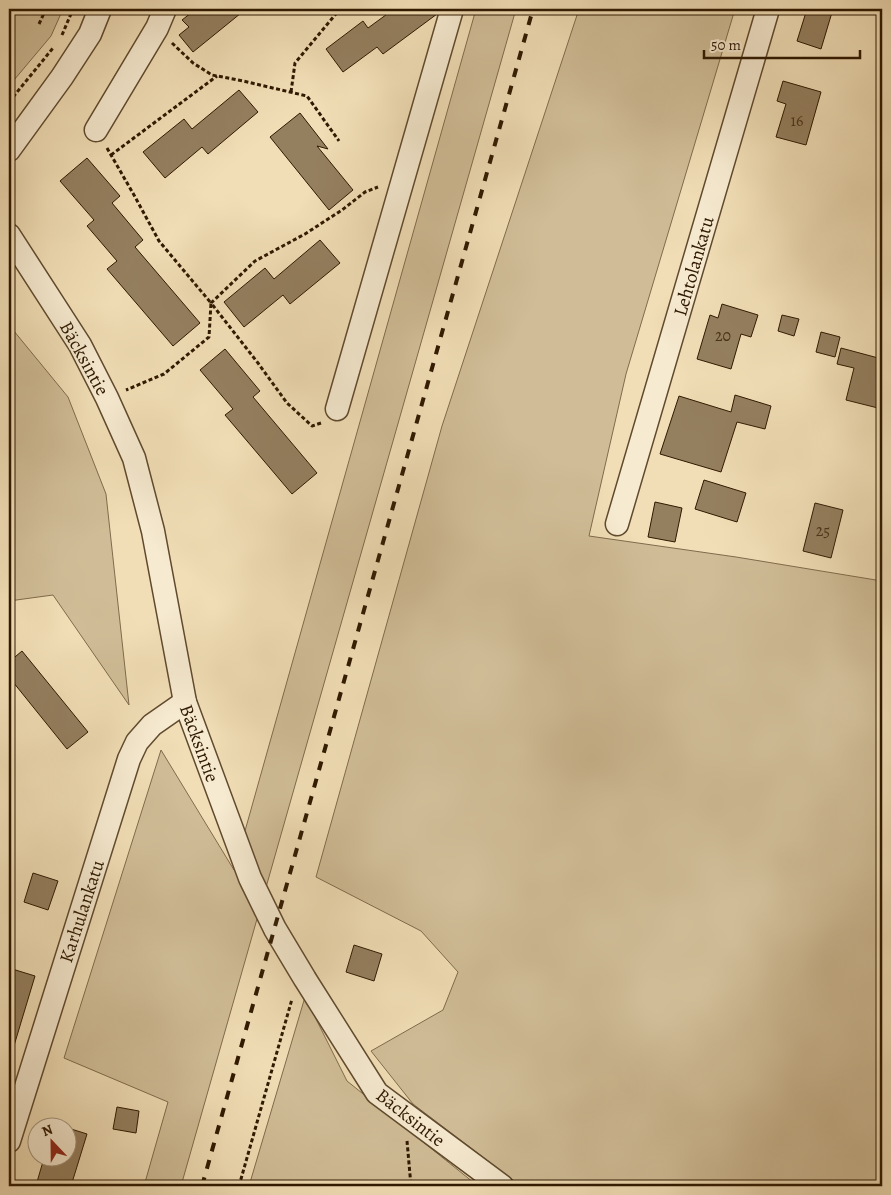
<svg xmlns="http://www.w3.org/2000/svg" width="891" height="1195" font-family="Alegreya,serif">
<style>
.green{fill:#d0bd97;stroke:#806b4c}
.building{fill:#947f5f;stroke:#2f1900}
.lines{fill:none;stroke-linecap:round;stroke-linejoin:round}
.minor-casing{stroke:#604a2e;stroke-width:25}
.path{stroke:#2f1900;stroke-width:3;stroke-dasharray:4 2.5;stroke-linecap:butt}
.minor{stroke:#f6ead0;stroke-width:22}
.rail{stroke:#2f1900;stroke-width:4;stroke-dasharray:9 9;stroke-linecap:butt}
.labels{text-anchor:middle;stroke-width:4;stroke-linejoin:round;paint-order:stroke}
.number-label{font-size:16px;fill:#483218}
.street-label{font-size:19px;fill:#2f1900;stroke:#f6ead0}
</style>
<rect width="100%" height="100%" fill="#f1deb6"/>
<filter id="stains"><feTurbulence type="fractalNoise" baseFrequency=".004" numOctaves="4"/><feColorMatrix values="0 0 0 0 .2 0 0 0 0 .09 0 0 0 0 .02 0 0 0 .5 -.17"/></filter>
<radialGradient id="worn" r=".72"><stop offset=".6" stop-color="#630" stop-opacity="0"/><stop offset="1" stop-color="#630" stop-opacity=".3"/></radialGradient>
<g class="green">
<polygon points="9,9 63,9 51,36 9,86"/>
<polygon points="476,9 516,9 181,1186 144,1186 168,1102 64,1058 161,750 234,870"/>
<polygon points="579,9 735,9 626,374 589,536 736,557 882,581 882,1186 521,1186 413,1104 371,1051 443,1010 458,972 421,931 316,877 442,426"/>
<polygon points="9,325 68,397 106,494 129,705 53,595 9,601"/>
<polygon points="305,997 347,1081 478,1186 249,1186"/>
</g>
<g class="building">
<polygon points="196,9 246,9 193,52 179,35 189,27 182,20"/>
<polygon points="394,9 438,9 437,14 383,54 377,47 343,72 326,49 363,21 368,28"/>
<polygon points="807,9 833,9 821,49 797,41"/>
<polygon points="783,81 821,92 806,145 776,137 786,104 777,101"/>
<polygon points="239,90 258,112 208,154 202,147 165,178 143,152 184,119 192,129"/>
<polygon points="300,113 328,149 317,146 353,190 329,210 270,137"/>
<polygon points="87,158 120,196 112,203 143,240 135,247 200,323 173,346 107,269 117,261 87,226 94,220 60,181"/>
<polygon points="320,240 340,263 290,304 283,295 244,327 224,302 265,268 274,279"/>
<polygon points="722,304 758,315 751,337 741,334 731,369 697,359 710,315 718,318"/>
<polygon points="782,315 799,319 794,336 778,331"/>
<polygon points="821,332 840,337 835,357 816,352"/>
<polygon points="841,348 882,359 882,409 846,400 854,368 837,364"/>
<polygon points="225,349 260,391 253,397 317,473 292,494 225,415 233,409 200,370"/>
<polygon points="735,395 771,406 765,429 737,422 721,472 660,454 679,396 731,412"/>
<polygon points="704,480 746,493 737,522 695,509"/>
<polygon points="655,502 682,508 675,542 648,537"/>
<polygon points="815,503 843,510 831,558 803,551"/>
<polygon points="22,651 88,732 67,749 9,677 9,662"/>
<polygon points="33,873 58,881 48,910 24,902"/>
<polygon points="354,945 382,954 374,981 346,972"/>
<polygon points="9,968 35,976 13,1049 9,1048"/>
<polygon points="117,1107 139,1111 136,1133 113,1129"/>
<polygon points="68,1128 87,1134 71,1186 52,1186 37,1182 44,1158 68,1158"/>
</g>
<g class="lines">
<defs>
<g id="minor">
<polyline points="96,130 157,28 165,9"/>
<polyline points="9,150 62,77 90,34 100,9"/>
<polyline points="9,235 80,345 107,398 134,458 153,531 185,702 250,878 275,929 305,979 377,1093 502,1186"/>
<polyline points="337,409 452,9"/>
<polyline points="617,524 768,9"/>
<polyline points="9,1141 129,759 137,742 152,725 185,702"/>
</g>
</defs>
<use href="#minor" class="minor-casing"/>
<g class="path">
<polyline points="39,24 46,9"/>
<polyline points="62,35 73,9"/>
<polyline points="172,43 193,63 212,75 243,81 307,96 339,141"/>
<polyline points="291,92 295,63 340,9"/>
<polyline points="9,102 53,48"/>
<polyline points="107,148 134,195 159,241 211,303 209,337 164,374 126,390"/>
<polyline points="111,155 217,76"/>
<polyline points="321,423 312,426 287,403 258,363 211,303 255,261 305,234 342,210 365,192 378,187"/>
<polyline points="407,1141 411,1186"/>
<polyline points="239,1186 292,999"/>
</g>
<use href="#minor" class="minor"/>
<polyline class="rail" points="202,1186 533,9"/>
</g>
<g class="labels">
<g class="number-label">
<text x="797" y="126">16</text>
<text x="723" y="341">20</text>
<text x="823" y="536">25</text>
</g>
<g class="street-label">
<text transform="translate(693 266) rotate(-74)" y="7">Lehtolankatu</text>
<text transform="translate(85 358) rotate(61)" y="7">Bäcksintie</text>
<text transform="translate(200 743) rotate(70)" y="7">Bäcksintie</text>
<text transform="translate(81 911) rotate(-72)" y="7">Karhulankatu</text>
<text transform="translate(411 1117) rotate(38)" y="7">Bäcksintie</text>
</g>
</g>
<rect width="891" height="1195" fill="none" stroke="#f1deb6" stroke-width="30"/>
<rect x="10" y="10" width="871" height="1175" fill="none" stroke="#2f1900" stroke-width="2.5"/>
<rect x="15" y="15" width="861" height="1165" fill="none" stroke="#2f1900"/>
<g transform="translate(52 1142) rotate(338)"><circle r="24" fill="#f6ead0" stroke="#a6967d"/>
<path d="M0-4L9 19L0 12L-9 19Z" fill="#8f2418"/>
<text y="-8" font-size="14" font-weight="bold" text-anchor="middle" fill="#2f1900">N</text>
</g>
<path d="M704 50v8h156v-8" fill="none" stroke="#2f1900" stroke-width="2.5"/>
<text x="711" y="50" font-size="15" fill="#2f1900" stroke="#f6ead0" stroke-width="4" paint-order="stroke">50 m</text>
<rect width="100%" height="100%" filter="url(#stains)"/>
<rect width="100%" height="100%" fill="url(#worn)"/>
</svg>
